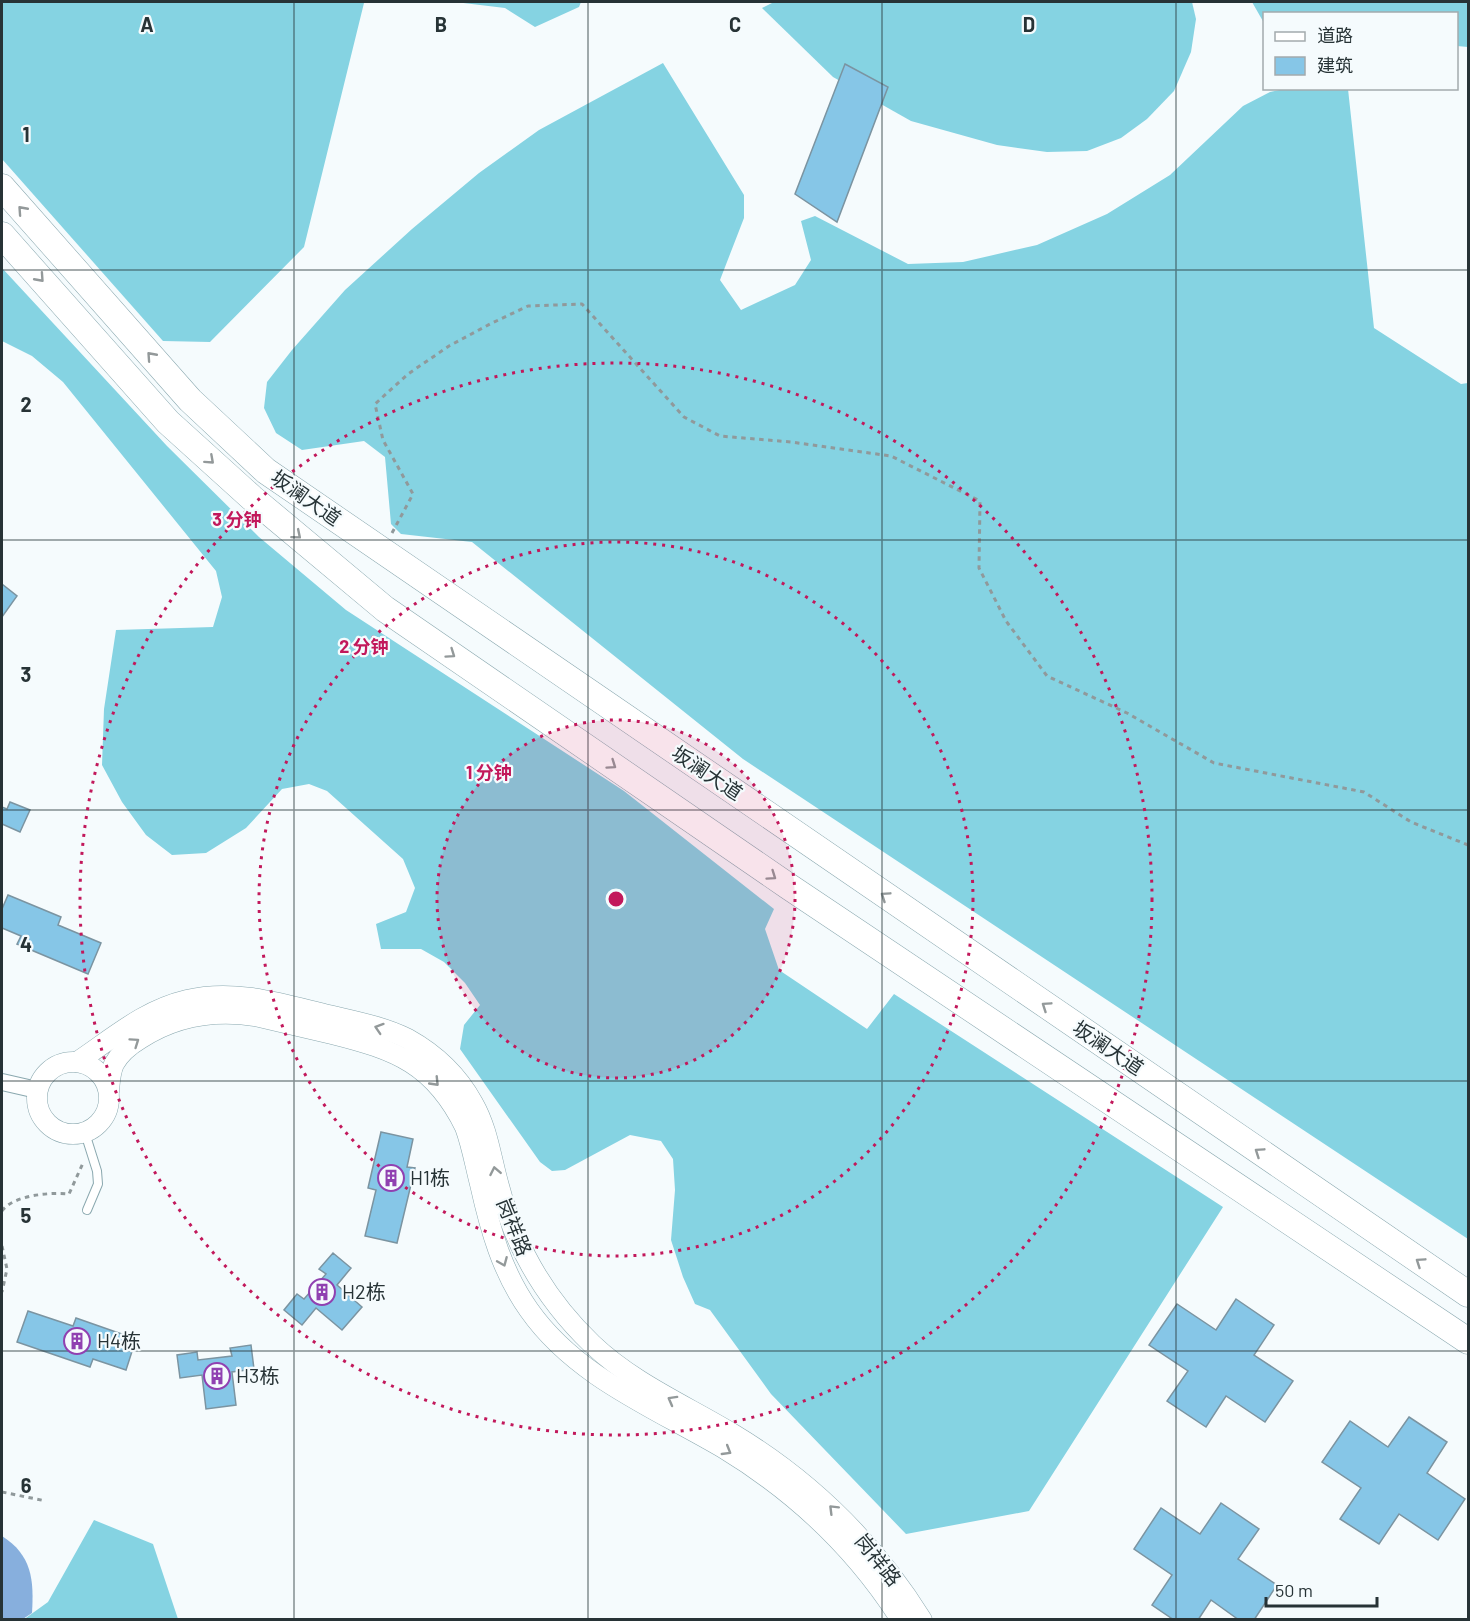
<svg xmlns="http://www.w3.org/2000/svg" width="1470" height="1621" font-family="Barlow,'Noto Sans SC',sans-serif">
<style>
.forest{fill:#85d3e2}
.water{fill:#87afdd}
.building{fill:#86c6e7;stroke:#7b94a1;stroke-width:1.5}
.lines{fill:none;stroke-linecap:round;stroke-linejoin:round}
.service-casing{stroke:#8aa8af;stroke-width:10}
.minor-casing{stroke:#8aa8af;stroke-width:18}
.tertiary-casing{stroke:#8aa8af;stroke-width:21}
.primary-casing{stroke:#8aa8af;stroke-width:27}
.path{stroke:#90999b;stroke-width:3;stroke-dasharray:4.5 4.5;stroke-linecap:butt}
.service{stroke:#fff;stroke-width:8}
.minor{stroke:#fff;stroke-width:16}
.tertiary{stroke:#fff;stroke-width:20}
.primary{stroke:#fff;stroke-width:26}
.oneway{stroke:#93999a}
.grid{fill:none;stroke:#273336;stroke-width:1.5;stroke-opacity:0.55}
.ring{fill:none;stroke:#c2185b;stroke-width:3;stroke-dasharray:3 6}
.labels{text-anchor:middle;stroke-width:4.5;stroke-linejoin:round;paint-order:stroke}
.street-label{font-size:20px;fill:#273336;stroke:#f5fbfd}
.poi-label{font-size:20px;fill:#273336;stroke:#f5fbfd;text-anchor:start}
.grid-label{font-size:20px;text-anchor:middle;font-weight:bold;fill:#273336;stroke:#f5fbfd;stroke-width:4.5;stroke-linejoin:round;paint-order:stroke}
.centre{fill:#c2185b;stroke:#f5fbfd;stroke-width:3}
.ring-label{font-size:18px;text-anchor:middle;font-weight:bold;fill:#c2185b;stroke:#f5fbfd;stroke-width:4.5;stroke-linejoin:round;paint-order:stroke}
</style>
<rect width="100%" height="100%" fill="#f5fbfd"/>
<g class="forest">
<polygon points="2,2 386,2 364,3 304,247 210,342 163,341 2,159"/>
<polygon points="455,2 581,2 579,7 535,27 505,8"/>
<polygon points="774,2 1192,2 1196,19 1191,52 1174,91 1147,119 1121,138 1087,151 1047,152 997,145 911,121 833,77 762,8"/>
<polygon points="1252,2 1468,2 1468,47 1457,46 1456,14 1264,14 1264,23"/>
<polygon points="663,63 744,195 744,218 720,280 741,310 795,285 811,260 801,221 815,216 908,264 963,262 1037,245 1107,214 1170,175 1243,106 1270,92 1284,89 1348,89 1374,328 1461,384 1468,383 1468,1239 743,759 472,542 401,534 391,524 385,457 364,441 302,450 276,433 264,408 267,382 292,350 345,290 412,229 479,173 539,130"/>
<polygon points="2,268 167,446 259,537 346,610 624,791 774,909 765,929 779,970 867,1029 894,994 1223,1207 1029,1511 906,1534 771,1394 710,1310 695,1304 683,1277 671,1240 675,1190 673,1159 661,1141 630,1135 565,1170 552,1171 540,1162 460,1049 464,1025 480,1005 465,983 444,962 421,949 381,949 376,924 406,912 415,888 403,859 327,791 309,784 282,789 246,828 206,853 172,855 146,835 122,802 102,765 104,709 116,630 213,627 222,597 216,571 63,382 32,356 2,341"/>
<polygon points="94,1520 153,1544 178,1619 23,1620 48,1602"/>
</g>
<path class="water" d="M2,1536c30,19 32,44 30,77l-9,6h-21z"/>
<g class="building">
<polygon points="845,64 888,87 837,222 795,194"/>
<polygon points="2,584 17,596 2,617"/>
<polygon points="10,802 30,810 20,832 2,824 2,807 7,809"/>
<polygon points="8,895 61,917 58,925 101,943 88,974 17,944 21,936 2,928 2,909"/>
<polygon points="381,1132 413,1139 407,1167 415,1168 397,1243 365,1236 376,1190 368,1188"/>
<polygon points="333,1253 351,1268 337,1285 362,1307 342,1330 316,1308 302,1325 284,1310 297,1294 304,1299 326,1274 319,1269"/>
<polygon points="1236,1299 1274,1325 1254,1355 1293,1381 1265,1422 1226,1396 1206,1427 1167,1401 1188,1371 1149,1345 1177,1304 1216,1330"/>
<polygon points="28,1311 73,1326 76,1318 136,1339 126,1370 93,1359 90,1367 17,1342"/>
<polygon points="251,1345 254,1369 232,1372 236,1405 206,1409 202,1375 180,1378 177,1355 197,1352 198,1360 232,1356 230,1348"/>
<polygon points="1409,1417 1447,1442 1427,1473 1465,1499 1438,1540 1399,1514 1379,1544 1340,1519 1361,1488 1322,1462 1350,1421 1388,1447"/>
<polygon points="1221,1503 1259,1529 1238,1559 1277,1585 1254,1620 1239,1620 1211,1600 1198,1620 1174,1620 1152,1605 1172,1575 1134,1549 1161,1508 1200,1534"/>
</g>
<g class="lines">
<defs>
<polyline id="service" points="85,1133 97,1171 98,1184 87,1210"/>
<polyline id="minor" points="2,1082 37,1090"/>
<g id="tertiary">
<circle cx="73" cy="1098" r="36"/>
<path d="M77,1062c36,-24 67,-52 110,-62 47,-11 92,3 137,14 29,7 58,12 84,25 27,15 50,37 65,64 15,26 18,55 26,83 16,61 47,114 93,158 41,39 93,61 141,90 78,47 141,109 189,186"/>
<path d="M109,1091c1,-10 1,-18 5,-27 6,-11 16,-19 26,-25 35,-23 75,-29 115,-23 26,6 51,12 77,18 64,16 102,30 133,93 7,19 10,38 15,57 10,45 22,88 49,126 47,67 126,98 194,138 71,43 133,101 178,172"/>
</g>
<g id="primary">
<polyline points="2,187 190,400 266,471 1468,1294"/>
<polyline points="2,235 168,422 252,498 385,609 788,886 1468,1341"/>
</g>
</defs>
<use href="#service" class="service-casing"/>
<use href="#minor" class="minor-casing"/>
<use href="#tertiary" class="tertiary-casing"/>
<use href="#primary" class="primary-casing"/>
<g class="path">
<polyline points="392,533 413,494 383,440 375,404 408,374 449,346 490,324 528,306 582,304 684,417 720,436 791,442 891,456 980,501 979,568 1006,621 1047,676 1127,713 1214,763 1364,792 1411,822 1468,845"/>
<path d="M2,1211c11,-16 49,-19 67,-17l14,-31"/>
<polyline points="2,1246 7,1269 2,1292"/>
<polyline points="2,1492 46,1501"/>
</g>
<use href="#service" class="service"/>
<use href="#minor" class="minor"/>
<use href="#tertiary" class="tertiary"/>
<use href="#primary" class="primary"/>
</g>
<defs><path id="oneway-chevron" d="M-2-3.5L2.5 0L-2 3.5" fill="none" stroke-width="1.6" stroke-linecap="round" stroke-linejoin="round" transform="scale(1.5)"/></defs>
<g class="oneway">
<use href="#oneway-chevron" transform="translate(22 210) rotate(-132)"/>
<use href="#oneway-chevron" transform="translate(40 278) rotate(48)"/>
<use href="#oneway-chevron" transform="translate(151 356) rotate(-132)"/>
<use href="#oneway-chevron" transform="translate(210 460) rotate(42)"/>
<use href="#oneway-chevron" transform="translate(297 535) rotate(40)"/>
<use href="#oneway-chevron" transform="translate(451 654) rotate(35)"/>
<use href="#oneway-chevron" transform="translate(612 765) rotate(35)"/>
<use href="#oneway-chevron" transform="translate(772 876) rotate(35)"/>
<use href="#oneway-chevron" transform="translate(885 896) rotate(-146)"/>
<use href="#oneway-chevron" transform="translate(1046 1006) rotate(-146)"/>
<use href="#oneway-chevron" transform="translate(379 1028) rotate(-162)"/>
<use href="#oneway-chevron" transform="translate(135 1042) rotate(-35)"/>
<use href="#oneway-chevron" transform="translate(435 1082) rotate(46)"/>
<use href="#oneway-chevron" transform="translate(1259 1152) rotate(-146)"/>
<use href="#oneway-chevron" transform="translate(495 1171) rotate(-101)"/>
<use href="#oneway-chevron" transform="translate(503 1262) rotate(67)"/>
<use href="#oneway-chevron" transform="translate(1420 1262) rotate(-146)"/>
<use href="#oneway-chevron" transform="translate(672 1400) rotate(-151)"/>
<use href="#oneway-chevron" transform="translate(727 1451) rotate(31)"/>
<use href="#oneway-chevron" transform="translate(833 1509) rotate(-135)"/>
</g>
<path class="grid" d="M294,2v1618M588,2v1618M882,2v1618M1176,2v1618M2,270h1466M2,540h1466M2,810h1466M2,1081h1466M2,1351h1466"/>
<circle cx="616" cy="899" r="179" fill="#c2185b" fill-opacity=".12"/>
<g class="ring">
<circle cx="616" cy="899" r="179"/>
<circle cx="616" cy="899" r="357"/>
<circle cx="616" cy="899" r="536"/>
</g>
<defs>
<symbol id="building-ring" viewBox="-11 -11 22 22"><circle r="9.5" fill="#f5fbfd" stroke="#9041b1" stroke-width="1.5"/><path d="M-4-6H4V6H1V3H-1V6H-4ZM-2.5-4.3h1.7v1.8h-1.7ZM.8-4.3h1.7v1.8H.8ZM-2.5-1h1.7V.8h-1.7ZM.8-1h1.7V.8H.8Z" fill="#9041b1"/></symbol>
</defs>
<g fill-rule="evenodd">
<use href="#building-ring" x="376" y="1163" width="30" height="30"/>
<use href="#building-ring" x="307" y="1277" width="30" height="30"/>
<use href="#building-ring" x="62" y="1326" width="30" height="30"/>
<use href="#building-ring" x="202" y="1361" width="30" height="30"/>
</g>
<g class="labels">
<g class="street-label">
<text transform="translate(306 498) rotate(35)" y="7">坂澜大道</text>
<text transform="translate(707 773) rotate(34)" y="7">坂澜大道</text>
<text transform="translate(1108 1048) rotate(34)" y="7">坂澜大道</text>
<text transform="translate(514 1227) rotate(68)" y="7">岗祥路</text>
<text transform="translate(878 1560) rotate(51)" y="7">岗祥路</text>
</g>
<g class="poi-label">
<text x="410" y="1185">H1栋</text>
<text x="342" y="1299">H2栋</text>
<text x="97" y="1348">H4栋</text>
<text x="236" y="1383">H3栋</text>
</g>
</g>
<g class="grid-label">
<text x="147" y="32">A</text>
<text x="441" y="32">B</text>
<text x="735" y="32">C</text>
<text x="1029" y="32">D</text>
<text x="26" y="142">1</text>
<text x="26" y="412">2</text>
<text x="26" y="682">3</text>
<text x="26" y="952">4</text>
<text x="26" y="1223">5</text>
<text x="26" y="1493">6</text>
</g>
<circle cx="616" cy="899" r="9" class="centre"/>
<g class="ring-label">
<text x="237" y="526">3 分钟</text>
<text x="364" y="653">2 分钟</text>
<text x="489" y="779">1 分钟</text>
</g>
<rect width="1470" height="1621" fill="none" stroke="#273336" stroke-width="6"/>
<rect x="1263" y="12" width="195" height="78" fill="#f5fbfd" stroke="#a3abad" stroke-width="1.5"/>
<rect x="1275" y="32" width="30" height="9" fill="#ffffff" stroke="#a3abad" stroke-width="1.5"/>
<text x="1317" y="42" font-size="18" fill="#273336">道路</text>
<rect x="1275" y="57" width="30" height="18" fill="#86c6e7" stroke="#a3abad" stroke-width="1.5"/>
<text x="1317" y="72" font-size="18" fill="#273336">建筑</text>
<path d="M1266 1597v9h111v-9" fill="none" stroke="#273336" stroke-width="3"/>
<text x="1275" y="1597" font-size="18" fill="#273336" stroke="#f5fbfd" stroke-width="4.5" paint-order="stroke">50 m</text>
</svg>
